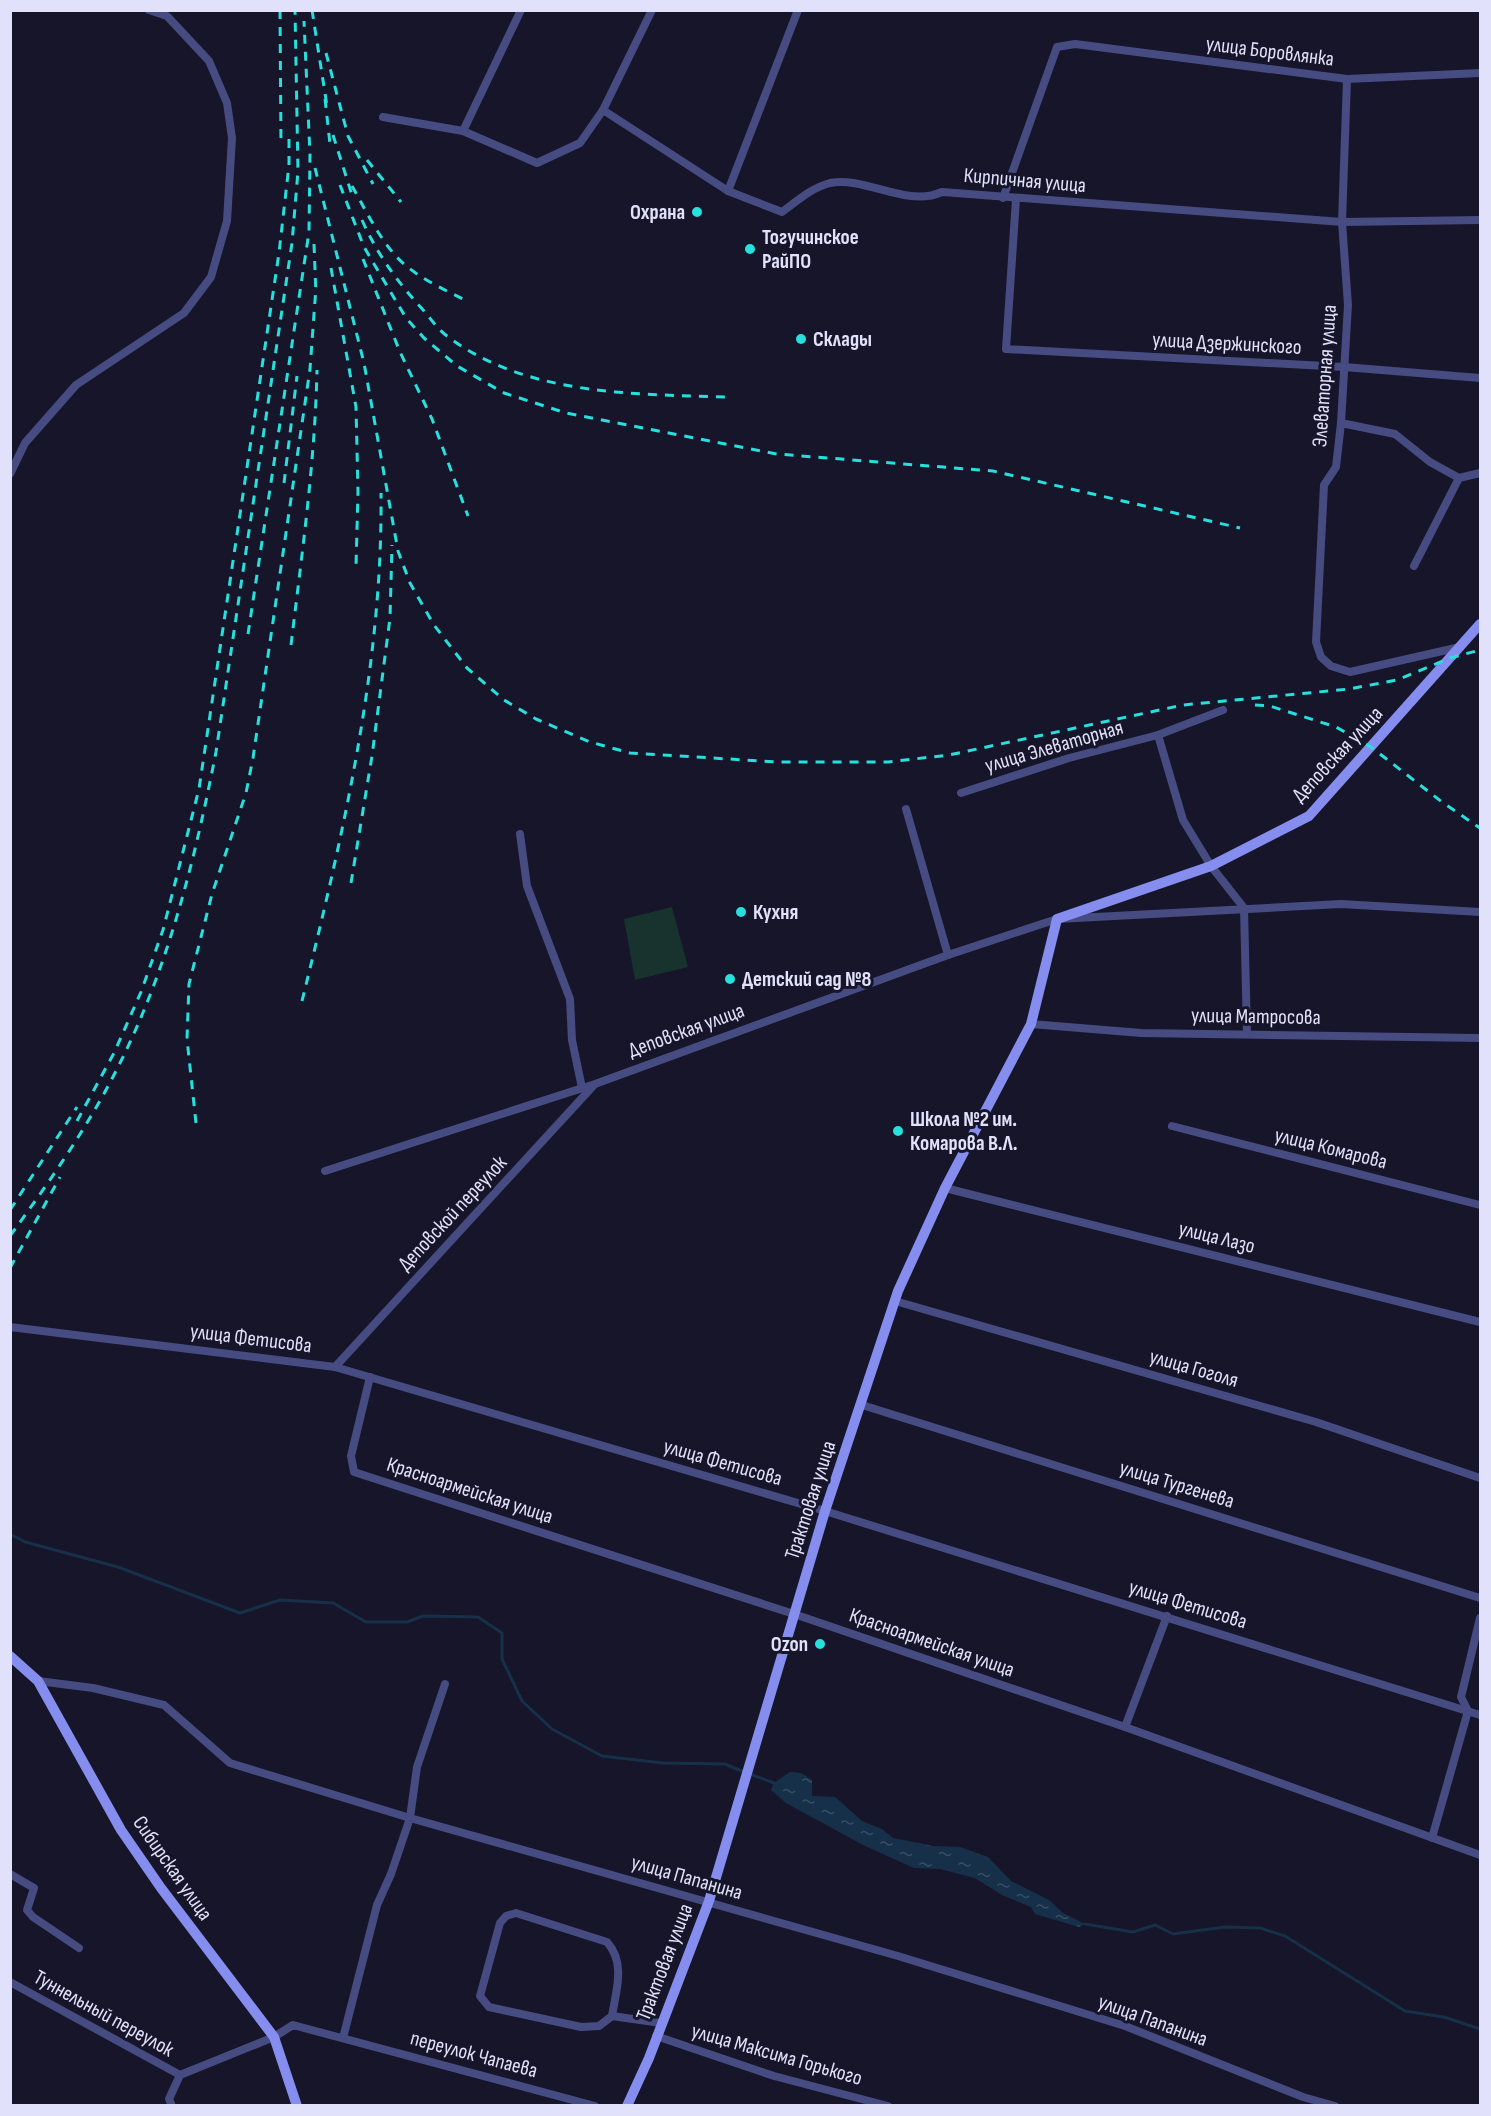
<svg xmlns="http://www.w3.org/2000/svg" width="1491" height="2116" font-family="'Sofia Sans Condensed',sans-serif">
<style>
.green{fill:#18322e}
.water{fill:url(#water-ripples)}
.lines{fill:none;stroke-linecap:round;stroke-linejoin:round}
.stream{stroke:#17304a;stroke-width:3}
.street{stroke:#464b81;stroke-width:8}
.secondary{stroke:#858eee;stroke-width:10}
.rail{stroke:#27e0de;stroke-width:3;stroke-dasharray:9 8;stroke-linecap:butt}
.poi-dot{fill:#27e0de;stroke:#161529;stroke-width:2}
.labels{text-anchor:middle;stroke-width:6;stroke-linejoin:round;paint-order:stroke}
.street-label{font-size:21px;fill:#e1e1fb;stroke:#161529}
.poi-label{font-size:21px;font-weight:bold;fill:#e1e1fb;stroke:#161529;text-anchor:start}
</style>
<defs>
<pattern id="water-ripples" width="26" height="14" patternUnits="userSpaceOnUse" patternTransform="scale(1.5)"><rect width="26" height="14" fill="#17304a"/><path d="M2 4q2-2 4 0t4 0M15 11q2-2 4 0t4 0" fill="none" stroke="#384e65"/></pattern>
</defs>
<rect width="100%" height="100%" fill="#161529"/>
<polygon class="green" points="672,907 688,967 635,980 624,919"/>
<polygon class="water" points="790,1772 801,1773 812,1780 812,1796 835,1797 862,1821 882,1829 893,1838 933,1846 960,1847 988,1857 1011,1881 1049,1900 1063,1913 1085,1924 1079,1927 1035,1914 1031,1907 1002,1895 975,1878 940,1869 914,1868 863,1845 786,1803 771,1790 774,1783"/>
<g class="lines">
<g class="stream">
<polyline points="10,1534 25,1542 118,1567 240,1613 280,1600 333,1603 366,1622 407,1622 423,1616 478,1617 502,1633 502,1659 522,1701 552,1729 602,1756 663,1763 725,1764 744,1772"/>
<polyline points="750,1774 774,1783"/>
<polyline points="1085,1924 1133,1932 1155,1925 1173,1934 1225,1927 1260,1928 1285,1936 1405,2011 1444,2017 1480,2029"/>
</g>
<g class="street">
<polyline points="1347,79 1342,222 1348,305 1341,423 1336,467 1324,485 1316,642 1321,657 1331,666 1350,672 1460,647"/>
<path d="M603,110l125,81 54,21c15,-11 29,-24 48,-29 36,-7 76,25 112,9l400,30 138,-2"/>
<polyline points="383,117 463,131 537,163 580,143 603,110 652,10"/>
<polyline points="463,131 521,10"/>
<polyline points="728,191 798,10"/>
<polyline points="1003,198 1057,47 1075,44 1347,79 1480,73"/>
<polyline points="1016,199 1006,349 1344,367 1480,378"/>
<polyline points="1341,423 1395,434 1430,462 1459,478 1480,473"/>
<polyline points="10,474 25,443 76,385 184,313 211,277 227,221 232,138 227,103 209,61 167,16 149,10"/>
<polyline points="1414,566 1459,478"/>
<polyline points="1223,710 1158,735 1183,820 1211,866 1244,908 1247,1034"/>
<polyline points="961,793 1069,758 1158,735"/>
<polyline points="906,809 948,955"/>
<polyline points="520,834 527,886 570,999 572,1040 582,1088"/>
<polyline points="1031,1024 1141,1033 1480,1038"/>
<polyline points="1172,1126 1480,1205"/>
<polyline points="325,1171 595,1084 948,955 1057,919 1341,904 1480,912"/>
<polyline points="945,1188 1480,1322"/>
<polyline points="895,1301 1316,1422 1480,1478"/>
<polyline points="10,1327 335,1367 825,1511 1480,1715"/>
<polyline points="335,1367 594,1085"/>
<polyline points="370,1377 351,1456 354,1472 794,1614 1125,1727 1480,1855"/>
<polyline points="862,1405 1480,1598"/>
<polyline points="38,1681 93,1688 164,1705 230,1763 410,1818 898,1956 1125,2026 1303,2097 1335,2106"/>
<polyline points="1125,1727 1167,1616"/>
<polyline points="1432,1838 1468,1711 1461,1697 1480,1618"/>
<polyline points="10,1874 34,1888 27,1910 33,1917 79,1948"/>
<path d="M516,1913l91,29c19,21 9,49 5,74l-13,10 -18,1 -92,-20 -9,-11 20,-73 6,-7z"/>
<polyline points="10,1982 180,2075"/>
<polyline points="612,2016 661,2023"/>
<polyline points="656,2036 774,2076 888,2106"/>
<polyline points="343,2038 377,1905 391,1874 410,1818 417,1767 445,1684"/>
<polyline points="172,2106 169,2099 180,2075 274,2037 293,2025 595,2106"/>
</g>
<g class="secondary">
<polyline points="10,1656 38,1681 121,1830 161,1888 274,2037 297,2106"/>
<polyline points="627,2106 649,2058 709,1901 825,1511 898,1291 945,1188 1031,1024 1057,919 1211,866 1309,816 1480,624"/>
</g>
<g class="rail">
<polyline points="280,10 281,145"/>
<polyline points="312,10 327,106"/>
<polyline points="326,53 348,136 373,184"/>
<polyline points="325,99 330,144"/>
<polyline points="333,135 352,195"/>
<polyline points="367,160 401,202"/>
<polyline points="315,168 364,363 398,551 410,583 434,625 467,668 504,700 536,719 590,742 630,753 778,762 888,762 949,755 1183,705 1349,689 1397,680 1450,658 1480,650"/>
<polyline points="340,185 364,247 406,318 424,338 457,366 504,393 566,413 777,454 993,471 1240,528"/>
<path d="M352,186c13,23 25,48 42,68 18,21 47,34 71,46"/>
<path d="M362,220c16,36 37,64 64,93 6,8 13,17 21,23 79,60 187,58 280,61"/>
<polyline points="314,244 316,295"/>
<polyline points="363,259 400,352 432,419 468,516"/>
<polyline points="331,268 356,407 358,492 356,566"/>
<polyline points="284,483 297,376"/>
<polyline points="248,634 309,232 310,155 304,21"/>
<path d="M291,645c11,-92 24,-183 26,-275"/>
<polyline points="1255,705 1270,706 1336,727 1371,747 1442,802 1480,828"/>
<polyline points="351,883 372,756 390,618 392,545"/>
<path d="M302,1001c41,-166 81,-337 79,-508"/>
<polyline points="77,1121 114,1053 141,992 163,930 199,789 279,253 289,165 289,134"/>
<polyline points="196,1123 187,1039 189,984 212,894 246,793 253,758 310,369 316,287"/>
<polyline points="10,1210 77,1107"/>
<path d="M10,1236c40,-55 80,-112 110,-173 49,-98 75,-204 96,-311l76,-509 6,-72 -3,-161"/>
<polyline points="10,1268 60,1177"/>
</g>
</g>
<g class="poi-dot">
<circle cx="697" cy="212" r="6"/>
<circle cx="750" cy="249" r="6"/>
<circle cx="801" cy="339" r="6"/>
<circle cx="741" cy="912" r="6"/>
<circle cx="730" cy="979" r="6"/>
<circle cx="898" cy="1131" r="6"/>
<circle cx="820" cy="1644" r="6"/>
</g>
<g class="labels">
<g class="street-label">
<text transform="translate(1270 51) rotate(7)" y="7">улица Боровлянка</text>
<text transform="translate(1025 180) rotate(5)" y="7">Кирпичная улица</text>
<text transform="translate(1227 343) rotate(3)" y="7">улица Дзержинского</text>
<text transform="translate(1324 376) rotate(-86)" y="7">Элеваторная улица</text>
<text transform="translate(1054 746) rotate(-16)" y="7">улица Элеваторная</text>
<text transform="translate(1337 754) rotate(-47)" y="7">Деповская улица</text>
<text transform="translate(1256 1016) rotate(1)" y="7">улица Матросова</text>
<text transform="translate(686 1030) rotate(-20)" y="7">Деповская улица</text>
<text transform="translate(1331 1148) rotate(14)" y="7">улица Комарова</text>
<text transform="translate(452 1213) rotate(-47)" y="7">Деповской переулок</text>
<text transform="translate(1217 1237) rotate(14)" y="7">улица Лазо</text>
<text transform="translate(251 1338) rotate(7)" y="7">улица Фетисова</text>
<text transform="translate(1194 1368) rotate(16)" y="7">улица Гоголя</text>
<text transform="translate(723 1462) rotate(16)" y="7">улица Фетисова</text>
<text transform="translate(1177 1484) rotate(17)" y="7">улица Тургенева</text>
<text transform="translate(470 1490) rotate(18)" y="7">Красноармейская улица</text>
<text transform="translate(810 1500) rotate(-72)" y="7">Трактовая улица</text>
<text transform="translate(1188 1604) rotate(17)" y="7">улица Фетисова</text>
<text transform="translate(932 1642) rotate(19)" y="7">Красноармейская улица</text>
<text transform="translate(173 1868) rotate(55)" y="7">Сибирская улица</text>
<text transform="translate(687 1877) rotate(16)" y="7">улица Папанина</text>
<text transform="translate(664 1962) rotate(-69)" y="7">Трактовая улица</text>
<text transform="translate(104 2013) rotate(29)" y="7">Туннельный переулок</text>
<text transform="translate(1153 2020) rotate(20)" y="7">улица Папанина</text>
<text transform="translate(474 2054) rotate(15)" y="7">переулок Чапаева</text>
<text transform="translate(777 2054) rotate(16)" y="7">улица Максима Горького</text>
</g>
<g class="poi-label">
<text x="685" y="219" text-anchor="end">Охрана</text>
<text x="762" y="244">Тогучинское<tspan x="762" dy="24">РайПО</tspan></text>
<text x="813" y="346">Склады</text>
<text x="753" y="919">Кухня</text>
<text x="742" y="986">Детский сад №8</text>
<text x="910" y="1126">Школа №2 им.<tspan x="910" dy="24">Комарова В.Л.</tspan></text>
<text x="808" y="1651" text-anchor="end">Ozon</text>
</g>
</g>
<rect width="1491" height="2116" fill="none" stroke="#e1e1fb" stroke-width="24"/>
</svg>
